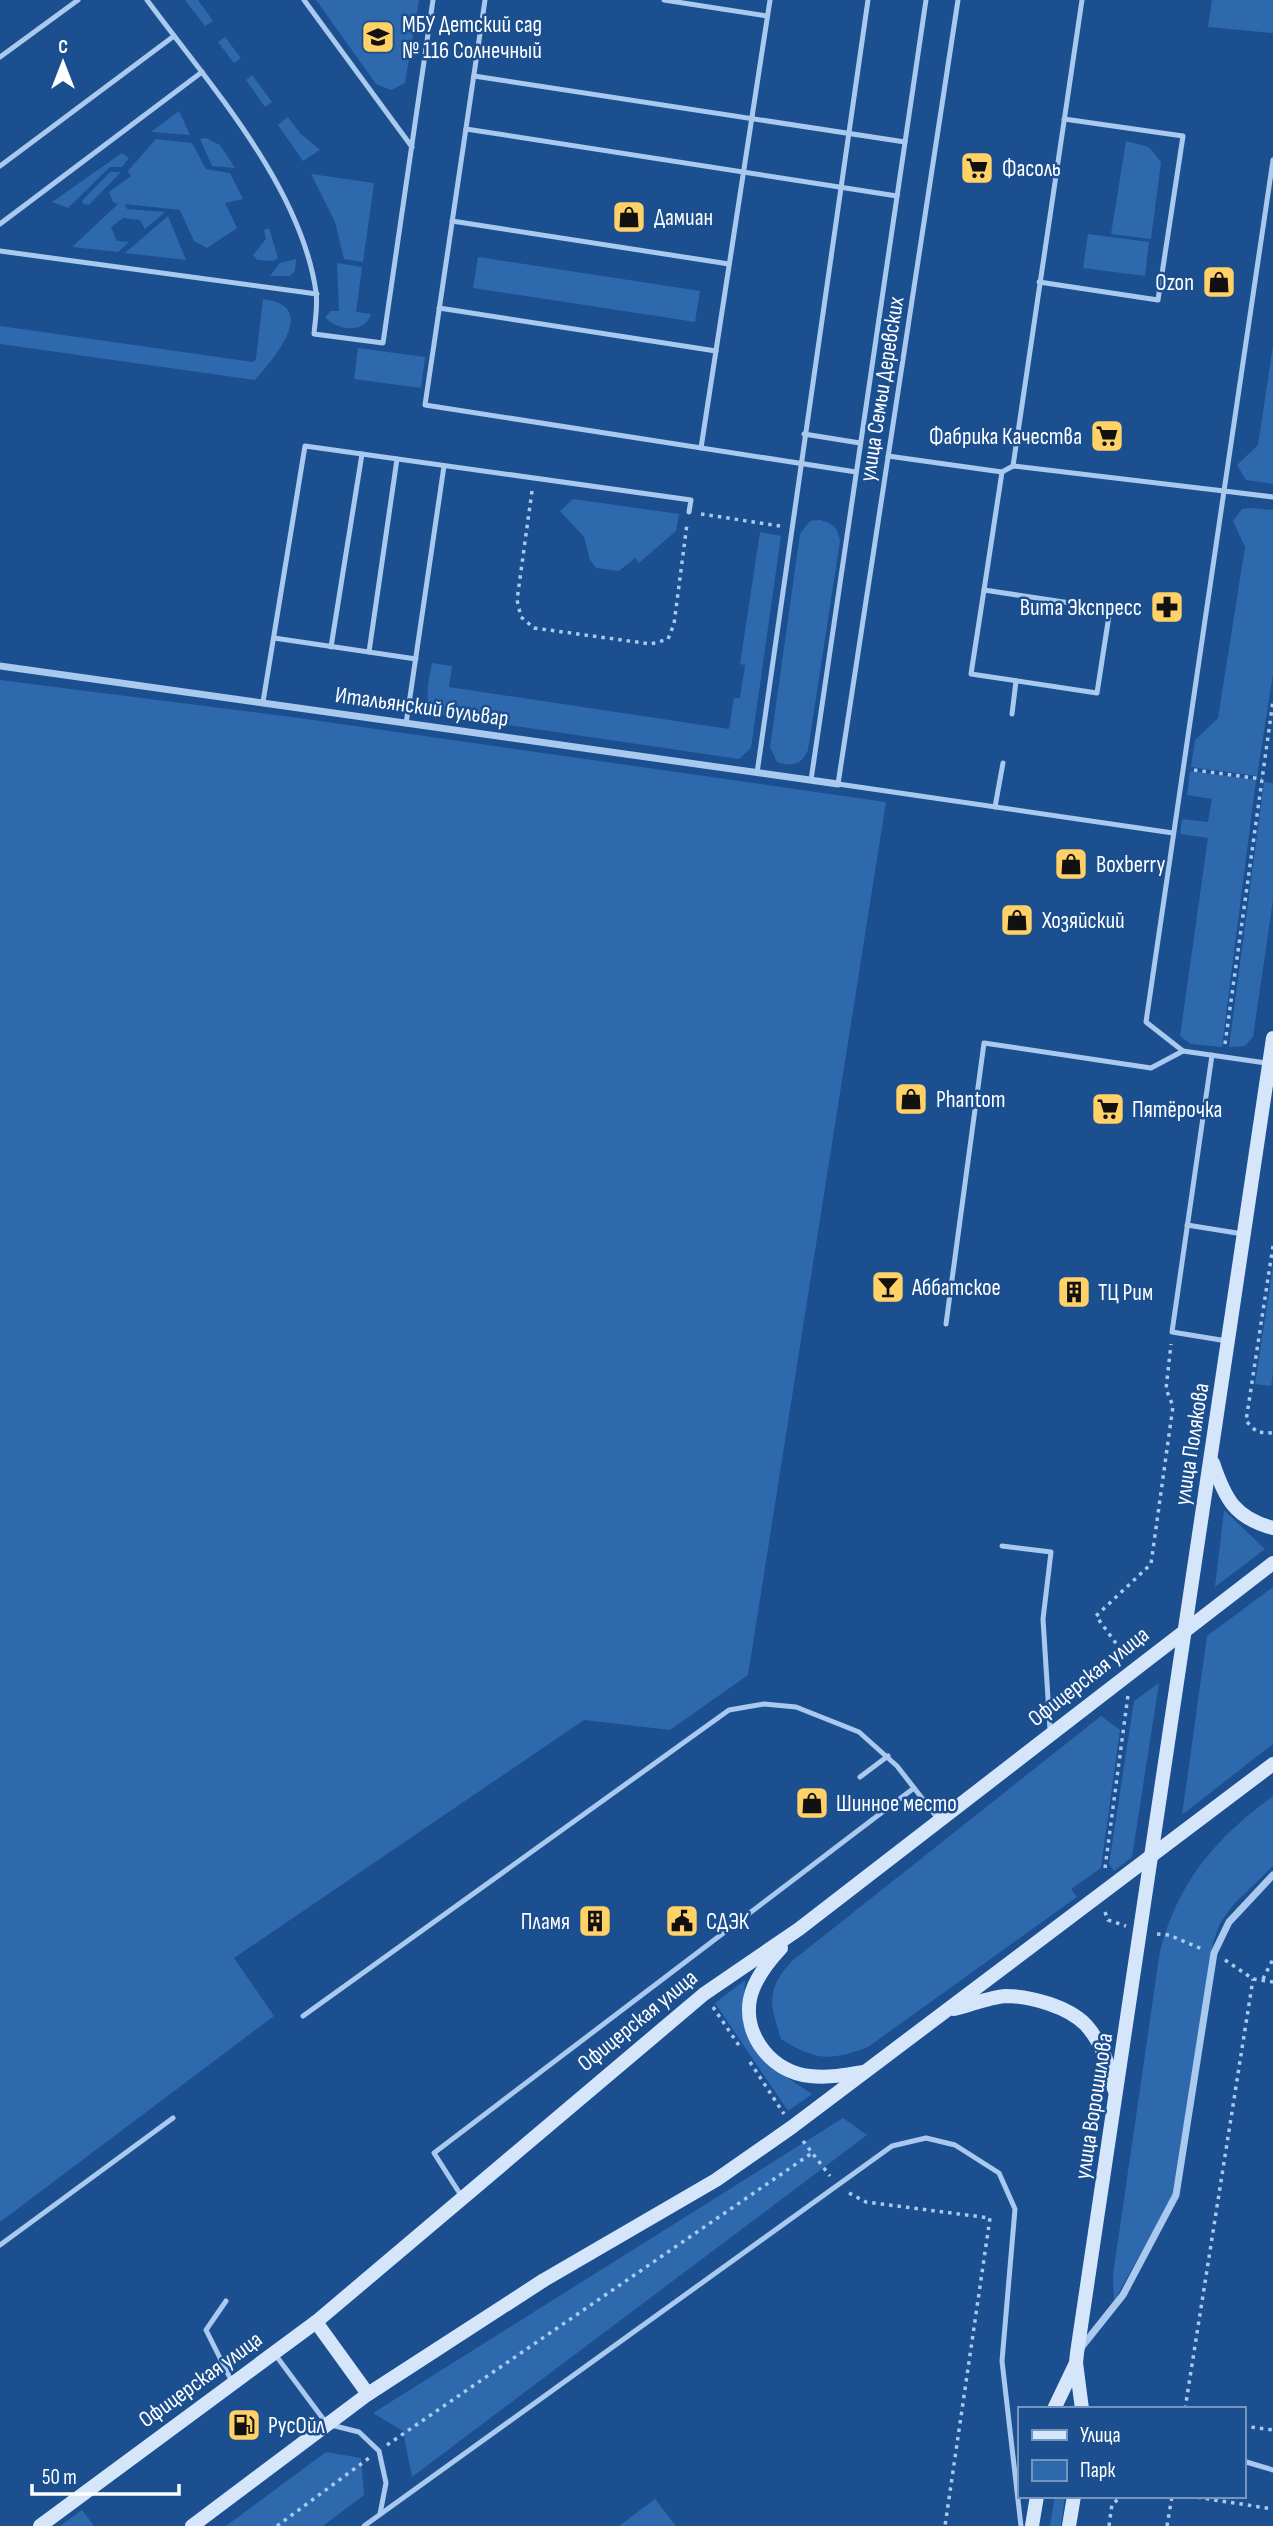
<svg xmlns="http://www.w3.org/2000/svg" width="1273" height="2526" font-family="'Sofia Sans Condensed',sans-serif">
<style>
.green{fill:#2e69ad}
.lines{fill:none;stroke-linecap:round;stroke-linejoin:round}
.path{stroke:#a9c9ee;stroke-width:3.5;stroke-dasharray:3.5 5;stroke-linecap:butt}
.lane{stroke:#a9c9ee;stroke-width:5}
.street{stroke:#a9c9ee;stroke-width:7}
.secondary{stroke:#d6e6fa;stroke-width:14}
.labels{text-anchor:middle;stroke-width:5;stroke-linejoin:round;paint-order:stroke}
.poi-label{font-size:23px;fill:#fff;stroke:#1b4f8f;text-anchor:start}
.street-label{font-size:23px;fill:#fff;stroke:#1b4f8f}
</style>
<rect width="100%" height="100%" fill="#1b4f8f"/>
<g class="green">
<polygon points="185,0 198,0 213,21 205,26"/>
<polygon points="316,0 419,0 405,83 391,90 376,84"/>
<polygon points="1212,0 1273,0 1273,33 1208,27"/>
<polygon points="225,37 241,58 234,63 218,42"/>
<polygon points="252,75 272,102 265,107 246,80"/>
<polygon points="179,111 190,135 151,132"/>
<polygon points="288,117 300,133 320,150 303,161 278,125"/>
<polygon points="206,138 220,145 235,168 212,166 200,139"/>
<polygon points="156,139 192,143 206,169 230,173 243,199 225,203 237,228 207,248 194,241 180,210 125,204 127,209 165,212 145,229 140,220 123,218 111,227 117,241 129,242 118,252 72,247 118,204 113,202 109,192 131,176 128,171"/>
<polygon points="1126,141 1149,147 1161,162 1151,239 1111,234"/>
<polygon points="122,153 129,158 122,167 110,167 68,208 52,202"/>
<polygon points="110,172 121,172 89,205 83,204 82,201"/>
<polygon points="311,174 374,183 363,262 344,259 335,222"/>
<polygon points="168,216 186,260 125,253"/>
<polygon points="269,228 278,258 273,261 257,260 253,255 266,239 264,230"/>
<polygon points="1088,234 1149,242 1145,276 1083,268"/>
<polygon points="478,257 700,291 695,322 473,288"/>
<polygon points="296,259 295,271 290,276 270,276 280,263"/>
<path d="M337,263l25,4 -6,45 15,2c-6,20 -34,17 -46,3l6,-6h8z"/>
<path d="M263,299c58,7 10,60 -8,81l-255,-36v-18l253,36 3,-3z"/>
<polygon points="1273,346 1273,484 1246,480 1237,465 1258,445"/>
<polygon points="358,348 425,357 421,388 354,379"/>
<polygon points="573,499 679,514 676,531 639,563 635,558 619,571 596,568 590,560 584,537 560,511"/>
<polygon points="1250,508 1273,510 1273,674 1257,776 1191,767 1195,740 1218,718 1245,547 1233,521 1242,509"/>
<path d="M820,520c13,3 18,8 20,21l-32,209c-7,15 -16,17 -31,12l-7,-15 30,-213 10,-13z"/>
<path d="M760,532l21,4 -30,212 -12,11 -306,-45c-10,-15 -4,-34 -1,-51l20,3 -3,21 280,42 5,-31h6l5,-33 -5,-1z"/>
<polygon points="0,680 292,717 886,802 748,1675 670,1730 584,1720 234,1958 274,2016 0,2222"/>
<polygon points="1190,771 1256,780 1222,1047 1191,1044 1180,1036 1208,838 1180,834 1182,819 1208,822 1212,799 1187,795"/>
<polygon points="1264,782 1273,783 1273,900 1253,1037 1245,1046 1229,1047"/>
<polygon points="1273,1266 1273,1373 1271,1386 1255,1384"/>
<polygon points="1224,1510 1265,1549 1215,1587"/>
<polygon points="1273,1587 1273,1744 1182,1815 1207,1636"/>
<polygon points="1159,1683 1132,1857 1114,1871 1109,1864 1134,1701"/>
<path d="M1101,1716l19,14 -19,138 -30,21 6,8 -209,150c-38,14 -52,14 -87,-8 -11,-36 -16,-48 11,-78z"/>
<path d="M1273,1796v70l-39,38 -14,19 -7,20 -41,254 -58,104 -1,-26 47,-324c19,-71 55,-112 113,-155z"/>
<polygon points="745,1980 744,2006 773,2068 812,2094 788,2111 715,2003"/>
<polygon points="843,2118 867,2135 412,2477 403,2431 373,2413"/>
<polygon points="326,2452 361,2458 364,2495 323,2526 226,2526"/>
<polygon points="1055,2496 1065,2496 1061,2526 1050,2526"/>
<polygon points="655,2499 676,2526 619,2526"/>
<polygon points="82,2510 94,2526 60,2526"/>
</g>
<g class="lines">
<g class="path">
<polyline points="532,491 517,600 521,617 534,628 651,644 668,639 674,624 687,524"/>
<polyline points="701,514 780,526"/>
<polyline points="1194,770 1262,779"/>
<polyline points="1225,1044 1273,701"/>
<polyline points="1273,1246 1246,1421 1257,1432 1273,1433"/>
<polyline points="1126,1657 1096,1616 1151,1564 1173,1406 1166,1389 1171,1344"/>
<polyline points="1105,1868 1128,1695"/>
<polyline points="1105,1912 1108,1920 1126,1926"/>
<polyline points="1157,1934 1169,1935 1202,1949"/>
<polyline points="1225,1960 1253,1979 1273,1982"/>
<polyline points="1263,1979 1273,1959"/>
<polyline points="713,2007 740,2047"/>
<polyline points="750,2062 784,2114"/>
<polyline points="803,2141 830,2176"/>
<polyline points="849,2193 866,2202 990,2218 945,2526"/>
<polyline points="1185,2409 1253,1979"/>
<polyline points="1243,2426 1273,2430"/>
<polyline points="387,2445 812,2153"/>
<polyline points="1189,2496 1273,2509"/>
<polyline points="277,2526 369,2458"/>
<polyline points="1109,2526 1112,2504 1123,2496"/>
<polyline points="1167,2526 1172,2496"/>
</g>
<g class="lane">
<path d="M147,0c62,84 154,186 169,292 2,13 -1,29 -2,42l69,9 50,-343"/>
<polyline points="304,0 412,147"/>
<polyline points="485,0 425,405 856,472"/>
<polyline points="664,0 767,16"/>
<polyline points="958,0 838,784 1173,833"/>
<polyline points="0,57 78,0"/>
<polyline points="474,76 905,142"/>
<polyline points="466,129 897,196"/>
<polyline points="0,166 174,36"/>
<polyline points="452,221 729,264"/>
<polyline points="0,224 202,72"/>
<polyline points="0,251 317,294"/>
<polyline points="1039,282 1158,300 1183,136 1064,119"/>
<polyline points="439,308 716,351"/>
<polyline points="804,434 860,443"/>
<polyline points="701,448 770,0"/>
<polyline points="888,456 1002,472"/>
<polyline points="1013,466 1082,0"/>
<polyline points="984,590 1002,472 1013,466 1224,491 1273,160"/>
<polygon points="984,590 1110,609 1097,693 971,674"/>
<polyline points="274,638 416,659"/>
<polyline points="331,647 362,454"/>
<polyline points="369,652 397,459"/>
<polyline points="263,702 305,446 691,500 689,512"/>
<polyline points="1012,714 1016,681"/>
<polyline points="406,724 444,466"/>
<polyline points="757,773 868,0"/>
<polyline points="811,780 926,0"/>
<polyline points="995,807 1003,763"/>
<polyline points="1212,1055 1172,1332 1227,1341"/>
<polyline points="1266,1063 1183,1051 1146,1022 1224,491 1273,497"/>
<polyline points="1187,1225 1243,1234"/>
<polyline points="946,1324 984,1043 1151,1068 1183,1051"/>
<polyline points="1002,1546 1051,1552 1043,1619 1050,1730"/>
<polyline points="860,1777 888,1756"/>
<polyline points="303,2016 729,1710 764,1704 796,1707 859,1732 897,1766 939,1820"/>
<polyline points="462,2197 434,2153 914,1788"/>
<polyline points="0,2245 173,2118"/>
<polyline points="226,2301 206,2330 232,2382"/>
<polyline points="274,2353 327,2424 359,2432 379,2451 386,2483 380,2514"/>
<polyline points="1243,2461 1273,2470"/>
<polyline points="364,2526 892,2146 926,2138 955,2145 999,2173 1015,2209 1002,2361 1021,2526"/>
</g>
<g class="street">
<polyline points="0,666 838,784"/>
<polyline points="1080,2349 1123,2295 1176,2195 1214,1953 1229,1922 1273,1875"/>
</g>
<g class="secondary">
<path d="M1213,1463c12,36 22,55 60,65"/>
<path d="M781,1948c-13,14 -27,31 -31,51 -7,37 23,74 60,77 18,2 36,-1 54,-4"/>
<path d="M954,2009c16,-4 36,-12 52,-13 25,0 63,11 80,29 15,17 24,42 28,64"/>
<polyline points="316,2322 368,2394"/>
<polyline points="1076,2363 1082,2409"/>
<polyline points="1054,2409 1076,2363 1077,2353 1273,1038"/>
<polyline points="40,2526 316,2322 704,1994 799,1929 1273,1563"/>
<polyline points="192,2526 368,2394 544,2280 716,2180 792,2127 1273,1764"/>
<polyline points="1032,2526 1037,2496"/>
<polyline points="1069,2526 1074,2496"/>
</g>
</g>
<defs>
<symbol id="school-square" viewBox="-11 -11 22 22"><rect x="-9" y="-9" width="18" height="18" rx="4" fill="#ffd166" stroke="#1b4f8f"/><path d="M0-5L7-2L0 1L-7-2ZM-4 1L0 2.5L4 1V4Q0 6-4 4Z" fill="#111"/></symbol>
<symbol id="supermarket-square" viewBox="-11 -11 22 22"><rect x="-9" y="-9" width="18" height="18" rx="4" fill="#ffd166" stroke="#1b4f8f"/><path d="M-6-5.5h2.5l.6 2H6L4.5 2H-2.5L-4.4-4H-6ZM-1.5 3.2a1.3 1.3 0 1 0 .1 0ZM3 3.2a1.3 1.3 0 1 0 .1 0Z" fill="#111"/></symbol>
<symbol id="shop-square" viewBox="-11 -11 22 22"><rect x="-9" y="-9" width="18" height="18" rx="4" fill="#ffd166" stroke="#1b4f8f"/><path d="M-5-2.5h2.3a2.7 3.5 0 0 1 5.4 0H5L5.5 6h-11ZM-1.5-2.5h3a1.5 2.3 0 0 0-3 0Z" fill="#111"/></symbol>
<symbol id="pharmacy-square" viewBox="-11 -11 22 22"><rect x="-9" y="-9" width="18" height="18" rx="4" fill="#ffd166" stroke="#1b4f8f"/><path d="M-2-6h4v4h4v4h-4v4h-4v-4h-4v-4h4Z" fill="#111"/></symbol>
<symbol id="bar-square" viewBox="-11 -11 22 22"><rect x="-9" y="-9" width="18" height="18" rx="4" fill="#ffd166" stroke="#1b4f8f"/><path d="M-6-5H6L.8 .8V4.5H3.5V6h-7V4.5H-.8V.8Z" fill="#111"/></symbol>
<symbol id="building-square" viewBox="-11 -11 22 22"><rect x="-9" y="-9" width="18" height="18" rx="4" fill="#ffd166" stroke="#1b4f8f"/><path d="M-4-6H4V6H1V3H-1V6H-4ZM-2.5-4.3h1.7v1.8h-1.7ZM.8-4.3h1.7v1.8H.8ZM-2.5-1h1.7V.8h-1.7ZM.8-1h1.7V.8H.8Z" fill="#111"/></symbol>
<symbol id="civic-square" viewBox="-11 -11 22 22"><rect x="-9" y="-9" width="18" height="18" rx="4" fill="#ffd166" stroke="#1b4f8f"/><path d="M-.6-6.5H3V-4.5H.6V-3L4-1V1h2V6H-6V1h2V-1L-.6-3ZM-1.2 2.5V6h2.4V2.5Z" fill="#111"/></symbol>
<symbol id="fuel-square" viewBox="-11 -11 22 22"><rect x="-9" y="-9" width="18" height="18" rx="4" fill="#ffd166" stroke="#1b4f8f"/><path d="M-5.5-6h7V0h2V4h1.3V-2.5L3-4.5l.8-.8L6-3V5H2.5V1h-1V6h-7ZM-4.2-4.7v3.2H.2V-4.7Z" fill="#111"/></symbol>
</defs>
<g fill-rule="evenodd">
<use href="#school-square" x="359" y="18" width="38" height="38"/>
<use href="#supermarket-square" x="958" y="149" width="38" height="38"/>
<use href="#shop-square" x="610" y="198" width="38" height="38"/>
<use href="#shop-square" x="1200" y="263" width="38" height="38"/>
<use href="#supermarket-square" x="1088" y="417" width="38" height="38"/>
<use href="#pharmacy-square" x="1148" y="588" width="38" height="38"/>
<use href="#shop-square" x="1052" y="845" width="38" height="38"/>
<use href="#shop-square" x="998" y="901" width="38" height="38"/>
<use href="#shop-square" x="892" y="1080" width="38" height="38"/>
<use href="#supermarket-square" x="1089" y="1090" width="38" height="38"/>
<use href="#bar-square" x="869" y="1268" width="38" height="38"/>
<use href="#building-square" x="1055" y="1273" width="38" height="38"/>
<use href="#shop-square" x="793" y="1784" width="38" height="38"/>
<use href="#building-square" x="576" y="1902" width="38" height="38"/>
<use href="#civic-square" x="663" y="1902" width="38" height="38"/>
<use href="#fuel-square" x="225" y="2406" width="38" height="38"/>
</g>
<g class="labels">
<g class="poi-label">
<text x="402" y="32">МБУ Детский сад<tspan x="402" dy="26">№ 116 Солнечный</tspan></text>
<text x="1002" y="176">Фасоль</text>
<text x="654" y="225">Дамиан</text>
<text x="1194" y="290" text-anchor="end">Ozon</text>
<text x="1082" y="444" text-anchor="end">Фабрика Качества</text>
<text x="1142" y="615" text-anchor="end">Вита Экспресс</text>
<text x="1096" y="872">Boxberry</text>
<text x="1042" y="928">Хозяйский</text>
<text x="936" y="1107">Phantom</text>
<text x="1132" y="1117">Пятёрочка</text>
<text x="912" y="1295">Аббатское</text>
<text x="1098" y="1300">ТЦ Рим</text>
<text x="836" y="1811">Шинное место</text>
<text x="570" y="1929" text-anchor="end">Пламя</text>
<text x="706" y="1929">СДЭК</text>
<text x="268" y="2433">РусОйл</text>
</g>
<g class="street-label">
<text transform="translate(881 389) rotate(-81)" y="8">улица Семьи Деревских</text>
<text transform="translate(422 706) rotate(8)" y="8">Итальянский бульвар</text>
<text transform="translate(1191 1444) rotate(-81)" y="8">улица Полякова</text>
<text transform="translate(1088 1676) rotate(-38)" y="8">Офицерская улица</text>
<text transform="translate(637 2020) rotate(-39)" y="8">Офицерская улица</text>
<text transform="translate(1093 2106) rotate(-81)" y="8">улица Ворошилова</text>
<text transform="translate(200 2379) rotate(-36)" y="8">Офицерская улица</text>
</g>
</g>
<rect x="1018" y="2407" width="228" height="91" fill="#1b4f8f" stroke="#7695bc" stroke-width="2"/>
<rect x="1032" y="2430" width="35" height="10" fill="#d6e6fa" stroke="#7695bc" stroke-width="2"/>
<text x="1080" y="2442" font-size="21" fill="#ffffff">Улица</text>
<rect x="1032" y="2460" width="35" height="21" fill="#2e69ad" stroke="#7695bc" stroke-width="2"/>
<text x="1080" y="2477" font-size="21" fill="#ffffff">Парк</text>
<g transform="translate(63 63)" stroke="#1b4f8f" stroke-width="5" paint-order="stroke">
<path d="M0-5L12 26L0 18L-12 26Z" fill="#ffffff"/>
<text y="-10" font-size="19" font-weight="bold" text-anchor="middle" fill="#ffffff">С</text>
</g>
<path d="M32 2484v10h147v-10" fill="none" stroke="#ffffff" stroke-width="3.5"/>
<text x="42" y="2484" font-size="21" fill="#ffffff" stroke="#1b4f8f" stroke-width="5" paint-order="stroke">50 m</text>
</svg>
